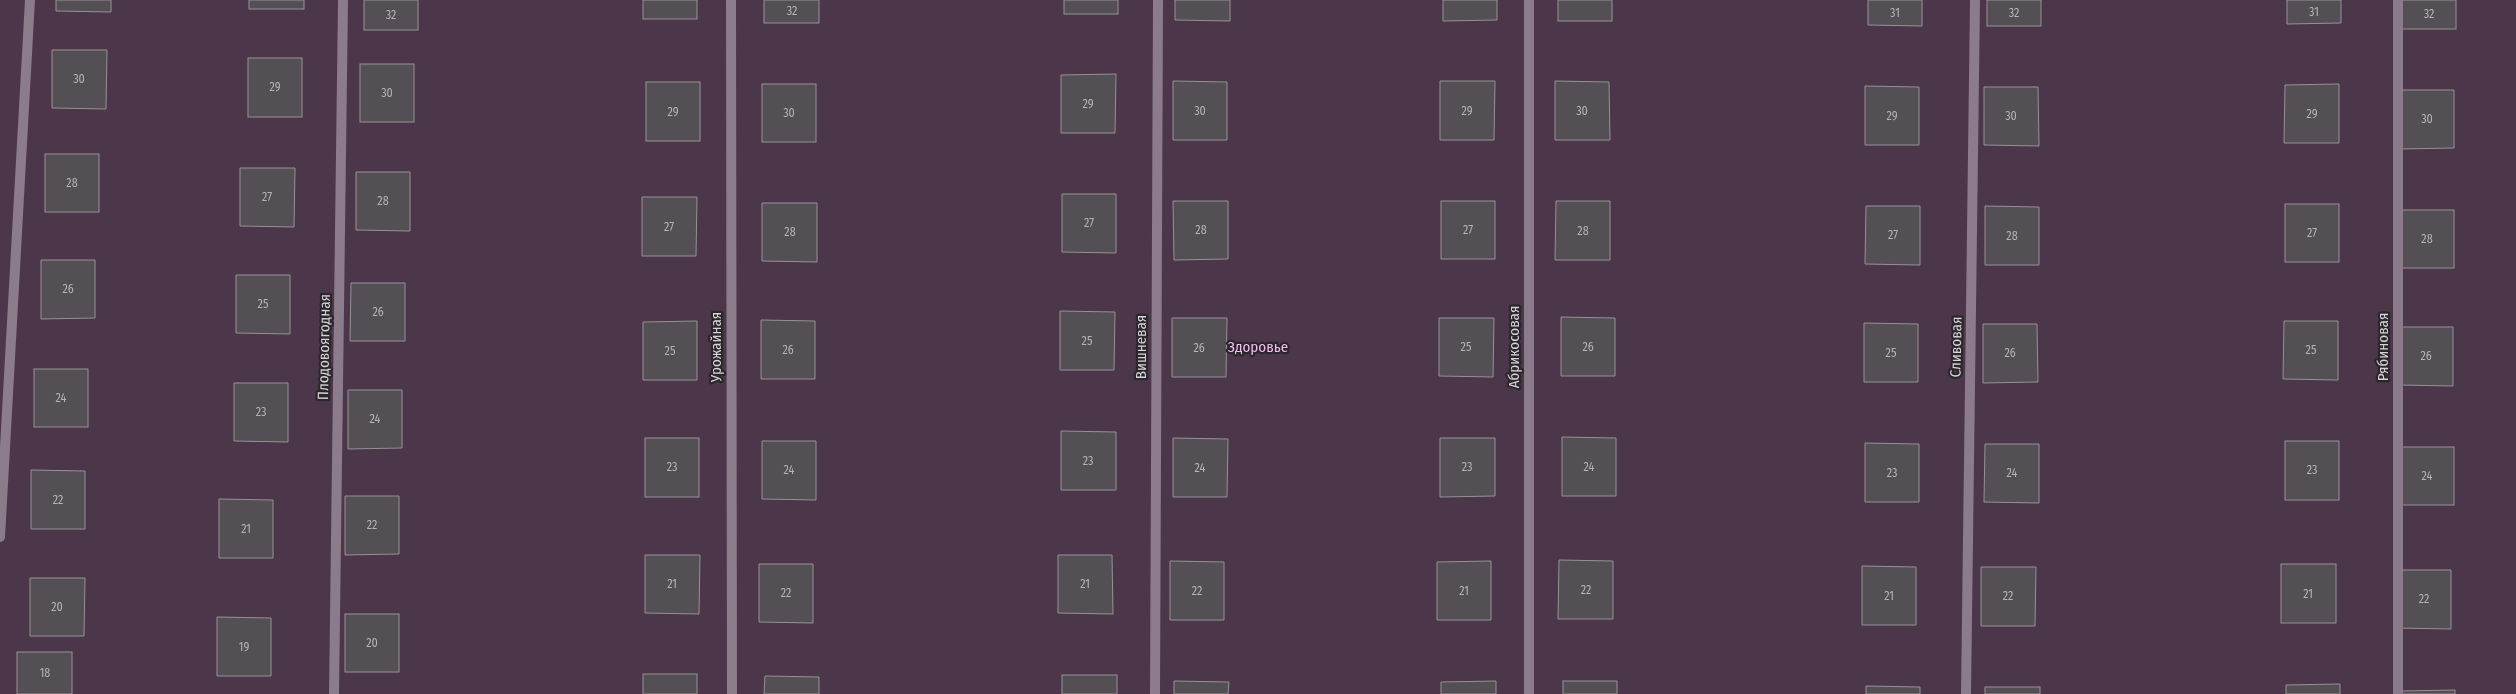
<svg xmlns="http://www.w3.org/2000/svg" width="2516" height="694" font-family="'Fira Sans Condensed',sans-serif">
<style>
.green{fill:#4c374a}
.building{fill:#544f54;stroke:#979196}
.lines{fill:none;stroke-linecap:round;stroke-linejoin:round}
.minor{stroke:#8c7b8a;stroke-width:10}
.labels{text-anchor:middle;stroke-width:4.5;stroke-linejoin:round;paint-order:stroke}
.number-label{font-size:12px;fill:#b6b2b6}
.street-label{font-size:15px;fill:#d6d3d6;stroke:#2c272c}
.park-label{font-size:15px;fill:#f5bbef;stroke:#2c272c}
</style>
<rect width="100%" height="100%" fill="#363136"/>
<rect class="green" x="0" y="0" width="2516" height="694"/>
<g class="building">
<polygon points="56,0 111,0 111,12 56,11"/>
<rect x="249" y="0" width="55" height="9"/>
<rect x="364" y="0" width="54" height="30"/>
<rect x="643" y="0" width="54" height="19"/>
<rect x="764" y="0" width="55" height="23"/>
<rect x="1064" y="0" width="54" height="14"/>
<polygon points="1175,0 1230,0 1230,21 1175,20"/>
<polygon points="1443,0 1497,0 1497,20 1443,21"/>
<rect x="1558" y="0" width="54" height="21"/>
<polygon points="1868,0 1922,0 1922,26 1868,25"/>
<rect x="1987" y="0" width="54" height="26"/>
<polygon points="2287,0 2341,0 2341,23 2287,24"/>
<rect x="2402" y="0" width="54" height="29"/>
<polygon points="52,50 107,50 106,109 52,108"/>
<rect x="248" y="58" width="54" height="59"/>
<rect x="360" y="64" width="54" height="58"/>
<polygon points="1116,74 1115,133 1061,133 1061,75"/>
<polygon points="1173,81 1227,82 1227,140 1173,140"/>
<polygon points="1440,81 1495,81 1494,140 1440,140"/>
<polygon points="1555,81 1609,82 1610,140 1555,140"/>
<rect x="646" y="82" width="54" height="59"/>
<rect x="762" y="84" width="54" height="58"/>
<polygon points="2339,84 2339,143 2284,143 2285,85"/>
<polygon points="1865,86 1919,87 1919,145 1865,145"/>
<polygon points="1984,87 2038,87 2039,146 1984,145"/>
<polygon points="2399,90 2454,90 2454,148 2399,149"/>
<rect x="45" y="154" width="54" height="58"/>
<polygon points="240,168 295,168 294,227 240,226"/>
<polygon points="356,172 410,172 410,231 356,230"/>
<polygon points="1062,194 1116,194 1116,253 1062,252"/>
<polygon points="642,197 697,197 696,256 642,256"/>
<polygon points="1173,201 1228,201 1228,259 1174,260"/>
<rect x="1441" y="201" width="54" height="58"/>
<polygon points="1556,201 1610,201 1610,260 1555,260"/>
<polygon points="762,203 817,203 817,262 762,261"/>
<rect x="2285" y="204" width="54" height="58"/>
<polygon points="1866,206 1920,206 1920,265 1865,264"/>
<polygon points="1985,206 2039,207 2039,265 1985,265"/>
<rect x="2400" y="210" width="54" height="58"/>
<polygon points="41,260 95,260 95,318 41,319"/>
<polygon points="236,275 290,275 290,334 236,333"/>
<polygon points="351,283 405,283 405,341 350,341"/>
<polygon points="1060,311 1115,312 1114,370 1060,370"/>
<polygon points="1561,317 1615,318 1615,376 1561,376"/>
<polygon points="1172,318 1227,318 1226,377 1172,377"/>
<polygon points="1439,318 1494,318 1493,377 1439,376"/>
<polygon points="761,320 815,321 815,379 761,379"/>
<polygon points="697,321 697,380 643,380 643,322"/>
<polygon points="2284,321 2338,321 2338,380 2283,379"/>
<polygon points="1864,323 1918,324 1918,382 1864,382"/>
<polygon points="1983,324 2037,324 2038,382 1983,383"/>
<polygon points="2399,327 2453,327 2453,386 2398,385"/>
<rect x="34" y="369" width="54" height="58"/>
<polygon points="234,383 288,383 288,442 234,441"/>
<polygon points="348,390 402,390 402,448 348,449"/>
<polygon points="1061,431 1116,432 1116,490 1061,490"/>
<polygon points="1562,437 1616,438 1616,496 1562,496"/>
<rect x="645" y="438" width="54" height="59"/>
<polygon points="1173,438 1228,439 1227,497 1173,497"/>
<polygon points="1440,438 1495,438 1495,496 1440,497"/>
<polygon points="762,441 816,441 816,500 762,499"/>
<rect x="2285" y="441" width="54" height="59"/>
<polygon points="1865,443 1919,444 1919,502 1865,502"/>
<polygon points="1985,444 2039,444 2039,503 1984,502"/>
<rect x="2400" y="447" width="54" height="58"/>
<polygon points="31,470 85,471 85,529 31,529"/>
<polygon points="345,496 399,496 399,554 345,555"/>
<polygon points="219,499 273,500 273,558 219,558"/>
<polygon points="645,555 700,555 699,614 645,613"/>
<polygon points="1058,555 1112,555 1113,614 1058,613"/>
<polygon points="1559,560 1613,561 1613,619 1558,619"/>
<polygon points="1170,561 1224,562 1224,620 1170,620"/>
<polygon points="1491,561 1491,620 1437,620 1437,562"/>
<polygon points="759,564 813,564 813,623 759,622"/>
<rect x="2281" y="564" width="55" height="59"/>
<polygon points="1862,566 1916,567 1916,625 1862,625"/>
<polygon points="1981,567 2036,567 2035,626 1981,626"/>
<polygon points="2396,570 2451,570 2451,629 2396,628"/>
<polygon points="30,578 85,578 84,636 30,636"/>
<rect x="345" y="614" width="54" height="58"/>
<polygon points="217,617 271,618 271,676 217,676"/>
<rect x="17" y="652" width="55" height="42"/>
<rect x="643" y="674" width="54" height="20"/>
<rect x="1062" y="675" width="55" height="19"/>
<polygon points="765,676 819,677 819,694 764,694"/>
<polygon points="1174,681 1229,682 1228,694 1174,694"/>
<polygon points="1496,681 1496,694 1441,694 1441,682"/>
<rect x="1563" y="681" width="54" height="13"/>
<polygon points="2340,684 2340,694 2286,694 2286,685"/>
<polygon points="1866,686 1920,687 1920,694 1866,694"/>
<rect x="1985" y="687" width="55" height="7"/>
<polygon points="2455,690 2455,694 2401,694 2401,691"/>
</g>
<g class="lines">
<g class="minor">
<polyline points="731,0 732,694"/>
<polyline points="1529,0 1529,694"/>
<polyline points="0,537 30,0"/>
<polyline points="334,694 343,0"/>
<polyline points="1155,694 1158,0"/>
<polyline points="1966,694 1975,0"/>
<polyline points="2398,694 2398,0"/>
</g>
</g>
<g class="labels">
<g class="number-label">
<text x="792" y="15">32</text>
<text x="2314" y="16">31</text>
<text x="1895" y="17">31</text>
<text x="2014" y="17">32</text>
<text x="2429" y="18">32</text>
<text x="391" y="19">32</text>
<text x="79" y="83">30</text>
<text x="275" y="91">29</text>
<text x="387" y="97">30</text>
<text x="1088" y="108">29</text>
<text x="1200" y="115">30</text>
<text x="1467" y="115">29</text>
<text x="1582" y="115">30</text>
<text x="673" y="116">29</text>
<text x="789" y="117">30</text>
<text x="2312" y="118">29</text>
<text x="1892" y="120">29</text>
<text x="2011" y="120">30</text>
<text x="2427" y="123">30</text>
<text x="72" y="187">28</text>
<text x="267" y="201">27</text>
<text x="383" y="205">28</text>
<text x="1089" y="227">27</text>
<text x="669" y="231">27</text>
<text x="1201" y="234">28</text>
<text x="1468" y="234">27</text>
<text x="1583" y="235">28</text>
<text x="790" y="236">28</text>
<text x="2312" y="237">27</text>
<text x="1893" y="239">27</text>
<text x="2012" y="240">28</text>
<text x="2427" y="243">28</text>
<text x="68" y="293">26</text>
<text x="263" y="308">25</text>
<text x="378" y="316">26</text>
<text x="1087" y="345">25</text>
<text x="1466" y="351">25</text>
<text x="1588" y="351">26</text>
<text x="1199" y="352">26</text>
<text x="788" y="354">26</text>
<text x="2311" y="354">25</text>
<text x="670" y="355">25</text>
<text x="1891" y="357">25</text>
<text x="2010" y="357">26</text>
<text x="2426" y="360">26</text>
<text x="61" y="402">24</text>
<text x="261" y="416">23</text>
<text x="375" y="423">24</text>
<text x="1088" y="465">23</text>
<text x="672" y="471">23</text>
<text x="1467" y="471">23</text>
<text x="1589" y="471">24</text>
<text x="1200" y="472">24</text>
<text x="789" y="474">24</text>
<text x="2312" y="474">23</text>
<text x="1892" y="477">23</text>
<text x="2012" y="477">24</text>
<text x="2427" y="480">24</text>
<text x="58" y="504">22</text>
<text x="372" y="529">22</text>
<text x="246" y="533">21</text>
<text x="672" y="588">21</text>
<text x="1085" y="588">21</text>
<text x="1586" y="594">22</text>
<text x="1197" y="595">22</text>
<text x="1464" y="595">21</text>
<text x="786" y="597">22</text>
<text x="2308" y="598">21</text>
<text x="1889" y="600">21</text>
<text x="2008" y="600">22</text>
<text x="2424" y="603">22</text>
<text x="57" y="611">20</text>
<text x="372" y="647">20</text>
<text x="244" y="651">19</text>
<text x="45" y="677">18</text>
</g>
<g class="street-label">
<text transform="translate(324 347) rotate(-89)" y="5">Плодовоягодная</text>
<text transform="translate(716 347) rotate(-90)" y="5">Урожайная</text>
<text transform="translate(1141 347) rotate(-90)" y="5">Вишневая</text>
<text transform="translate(1514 347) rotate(-90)" y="5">Абрикосовая</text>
<text transform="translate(1956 347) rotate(-89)" y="5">Сливовая</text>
<text transform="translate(2383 347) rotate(-90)" y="5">Рябиновая</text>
</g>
<g class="park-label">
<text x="1258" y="352">Здоровье</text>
</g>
</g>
</svg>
